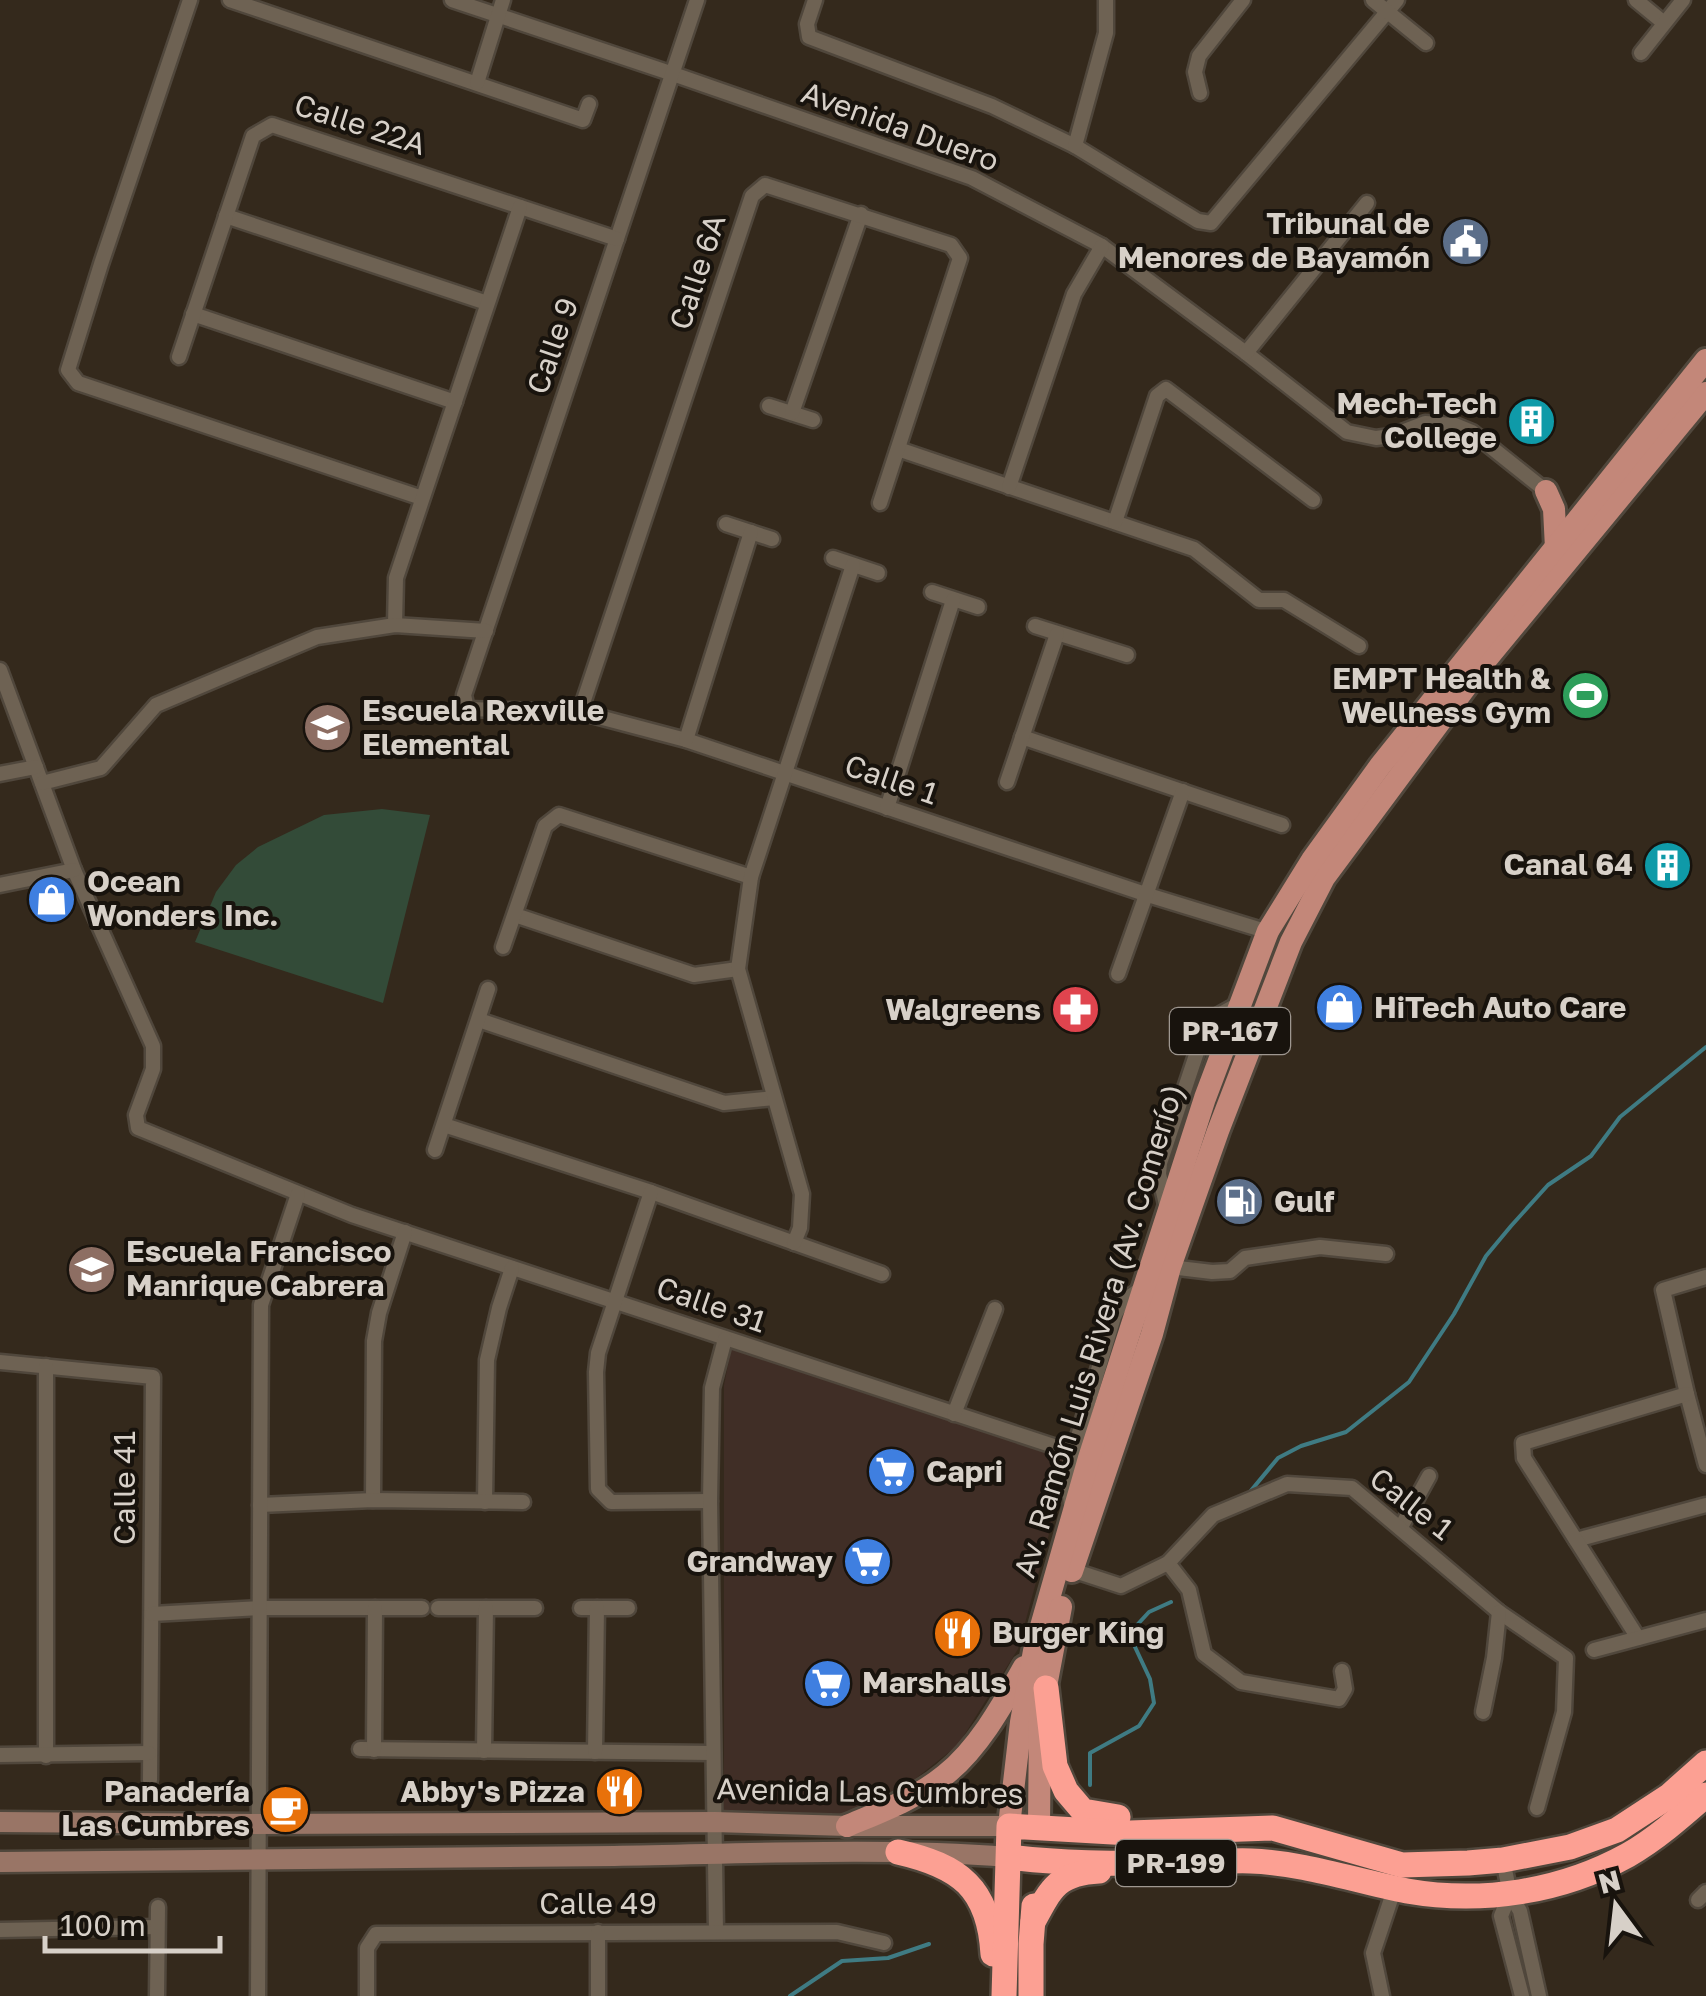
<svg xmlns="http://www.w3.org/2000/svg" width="1706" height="1996" font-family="'Golos Text',sans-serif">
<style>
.commercial{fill:#402e26}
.green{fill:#334b38}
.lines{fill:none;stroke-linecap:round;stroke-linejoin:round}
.stream{stroke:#3f7b83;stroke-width:4}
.street-casing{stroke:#50473c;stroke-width:19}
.secondary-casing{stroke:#50473c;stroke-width:25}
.primary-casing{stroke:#50473c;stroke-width:28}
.highway-casing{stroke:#50473c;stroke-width:30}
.street{stroke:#6e6253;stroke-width:14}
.secondary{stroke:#997566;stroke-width:20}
.primary{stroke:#c38779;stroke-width:22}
.highway{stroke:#fca093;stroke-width:25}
.labels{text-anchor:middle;stroke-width:8;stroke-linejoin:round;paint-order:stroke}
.shield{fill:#18130d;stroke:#9e9790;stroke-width:2.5}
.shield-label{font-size:28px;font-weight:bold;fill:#d7d0c8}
.street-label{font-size:30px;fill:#d7d0c8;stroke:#18130d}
.poi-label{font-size:30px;font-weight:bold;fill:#d7d0c8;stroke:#18130d;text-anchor:end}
</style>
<rect width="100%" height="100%" fill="#34291c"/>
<polygon class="commercial" points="734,1335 1073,1445 1018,1649 958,1745 905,1787 847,1814 724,1811 724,1385"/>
<polygon class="green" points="382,809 430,815 383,1003 195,942 216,892 236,865 258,847 324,815"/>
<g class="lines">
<g class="stream">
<polyline points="1249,1493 1278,1458 1301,1446 1346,1432 1409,1382 1454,1314 1486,1256 1511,1226 1548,1185 1591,1156 1620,1117 1706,1047"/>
<polyline points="1090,1785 1090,1753 1139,1726 1154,1703 1150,1679 1135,1647 1137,1625 1149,1612 1171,1602"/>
<polyline points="790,1996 842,1961 888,1958 929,1944"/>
</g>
<defs>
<g id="street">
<polyline points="190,0 101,264 68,370 78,383 422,498"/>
<polyline points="230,0 583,120 589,104"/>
<polyline points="452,0 673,74 972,178 1102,246 1246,353 1347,432 1376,438 1391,436 1425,423 1455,425 1472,432 1546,491"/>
<polyline points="697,0 464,695 467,709 580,712 686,740 1148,895 1272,933"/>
<polyline points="815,0 807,24 809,37 992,106 1075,146 1198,221 1211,223 1397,0"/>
<polyline points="1373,0 1426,43"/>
<polyline points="1636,0 1664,23"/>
<polyline points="1641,53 1683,0"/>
<polyline points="477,83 503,0"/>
<polyline points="1200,93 1195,72 1199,56 1243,0"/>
<polyline points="1075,146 1106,33 1106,0"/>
<polyline points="226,216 487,303"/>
<polyline points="193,314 455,402"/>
<polyline points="1246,353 1367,203"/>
<polyline points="179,357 253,136 272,125 617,239"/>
<polyline points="769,406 813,420"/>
<polyline points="792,413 861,214"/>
<polyline points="898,449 1194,549 1259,600 1284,600 1359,646"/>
<polyline points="1009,487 1074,294 1102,246"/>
<polyline points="1115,522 1157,396 1166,389 1313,500"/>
<polyline points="726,524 772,539"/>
<polyline points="833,558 878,573"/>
<polyline points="932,592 978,607"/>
<polyline points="395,625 396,578 520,207"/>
<polyline points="1035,626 1127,655"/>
<polyline points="0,670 74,870 153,1046 153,1069 136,1115 138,1128 352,1215 1093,1459"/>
<polyline points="580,712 752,196 765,185 951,245 960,258 880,503"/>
<polyline points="1022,737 1282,825"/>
<polyline points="686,740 751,532"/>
<polyline points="0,774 36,767"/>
<polyline points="1007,782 1057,634"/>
<polyline points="42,783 101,768 156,705 317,637 395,625 486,631"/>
<polyline points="887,808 953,600"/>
<polyline points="0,885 74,870"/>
<polyline points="515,915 694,975 738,969"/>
<polyline points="503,947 545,826 559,815 751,877"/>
<polyline points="1118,974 1183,791"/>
<polyline points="479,1020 724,1103 774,1098"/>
<polyline points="444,1125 651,1192 882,1274"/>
<polyline points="435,1150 488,989"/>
<polyline points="651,1192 598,1353 596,1372 598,1489 611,1502 710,1501"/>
<polyline points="1167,1209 1159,1174 1160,1163 1204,1031 1213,1018 1240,1003"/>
<polyline points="794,1243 800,1228 802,1194 738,969 751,877 853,565"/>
<polyline points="1170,1267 1212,1272 1230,1271 1245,1258 1320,1247 1386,1254"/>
<polyline points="1706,1277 1663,1290 1687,1394 1706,1465"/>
<polyline points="0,1362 153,1377 150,1780"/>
<polyline points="46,1366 46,1756"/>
<polyline points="954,1414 995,1309"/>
<polyline points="373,1500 374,1341 379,1313 405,1232"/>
<polyline points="485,1502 487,1360 499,1308 512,1268"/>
<polyline points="260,1505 373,1500 523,1502"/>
<path d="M1071,1505l-3,-25 5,-27 41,-136c6,-15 16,-21 30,-30"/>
<polyline points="1401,1527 1429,1476"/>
<polyline points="1576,1540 1706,1505"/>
<polyline points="1168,1563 1189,1590 1204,1654 1241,1682 1339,1699 1345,1689 1342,1671"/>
<polyline points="1072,1570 1121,1586 1168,1563 1213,1515 1287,1484 1352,1488 1499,1612 1566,1658 1564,1712 1537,1808"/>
<polyline points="438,1608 535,1608"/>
<polyline points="581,1608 628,1608"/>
<polyline points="152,1614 261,1608 422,1608"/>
<polyline points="1638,1638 1524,1458 1523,1443 1687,1394"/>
<polyline points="1594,1650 1706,1620"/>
<polyline points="1483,1712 1494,1658 1499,1612"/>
<polyline points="360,1749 712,1753"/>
<polyline points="374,1750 375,1608"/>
<polyline points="484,1751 486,1608"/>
<polyline points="595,1752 597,1608"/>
<polyline points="0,1755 149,1753"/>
<polyline points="1503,1860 1510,1894 1520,1911 1539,1996"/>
<polyline points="1510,1894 1501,1916 1522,1996"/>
<polyline points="1698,1900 1706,1892"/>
<polyline points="0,1930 157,1927"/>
<polyline points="716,1932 710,1501 712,1388 725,1339"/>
<polyline points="157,1996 158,1907"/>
<polyline points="258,1996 261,1305 298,1194"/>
<polyline points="367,1996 367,1948 376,1934 837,1932 884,1943"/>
<polyline points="598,1996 598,1932"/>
<polyline points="1382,1996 1373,1953 1396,1884"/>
</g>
<g id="secondary">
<polyline points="0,1822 258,1824 715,1822 847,1826 1009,1826"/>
<path d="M0,1862c205,-1 410,-3 614,-6 132,-2 263,-9 395,1"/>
</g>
<g id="primary">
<polyline points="1546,491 1554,509 1556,548"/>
<polyline points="1072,1571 1152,1334 1170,1267 1218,1131 1291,942 1324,878 1485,661 1706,393"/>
<path d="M847,1826c33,-14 69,-27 98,-51 34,-27 58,-71 79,-108"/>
<polyline points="1009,1826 1021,1722 1034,1651 1089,1458 1205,1098 1268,931 1312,860 1380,766 1706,360"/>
<polyline points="1039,1826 1040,1718 1061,1607"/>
</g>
<g id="highway">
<polyline points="1046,1688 1055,1766 1066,1791 1083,1811 1118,1817"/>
<path d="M898,1852c62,14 91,36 95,102"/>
<path d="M1009,1857c62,8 127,6 189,6 18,-1 36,-3 53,-2 54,2 104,20 156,30 75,13 154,1 221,-36 28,-16 54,-39 78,-60"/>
<path d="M1033,1922c18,-34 25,-49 66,-51"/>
<polyline points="1004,1996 1009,1826 1130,1833 1273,1828 1402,1865 1468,1863 1503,1860 1570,1847 1617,1830 1669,1796 1706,1763"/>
<polyline points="1031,1996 1031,1944 1034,1906"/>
</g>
</defs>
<use href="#street" class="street-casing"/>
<use href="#secondary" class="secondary-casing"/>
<use href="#primary" class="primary-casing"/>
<use href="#highway" class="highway-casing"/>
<use href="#street" class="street"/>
<use href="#secondary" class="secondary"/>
<use href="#primary" class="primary"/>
<use href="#highway" class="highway"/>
</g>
<defs>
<symbol id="civic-disc" viewBox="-11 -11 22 22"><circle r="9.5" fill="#5c6f8a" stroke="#18130d"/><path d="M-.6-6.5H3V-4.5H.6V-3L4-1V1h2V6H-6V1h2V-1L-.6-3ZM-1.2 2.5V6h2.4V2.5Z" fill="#fff"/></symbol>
<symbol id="building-disc" viewBox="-11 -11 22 22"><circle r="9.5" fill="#0f9aa8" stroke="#18130d"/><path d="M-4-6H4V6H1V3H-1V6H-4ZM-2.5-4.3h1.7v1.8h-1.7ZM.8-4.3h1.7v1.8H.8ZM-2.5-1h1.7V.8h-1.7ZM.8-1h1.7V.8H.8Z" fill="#fff"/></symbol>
<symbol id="stadium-disc" viewBox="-11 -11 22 22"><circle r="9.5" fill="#2e9e5b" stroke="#18130d"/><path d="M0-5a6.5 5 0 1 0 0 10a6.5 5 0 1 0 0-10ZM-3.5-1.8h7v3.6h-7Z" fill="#fff"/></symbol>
<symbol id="school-disc" viewBox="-11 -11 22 22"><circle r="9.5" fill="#8d6e63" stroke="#18130d"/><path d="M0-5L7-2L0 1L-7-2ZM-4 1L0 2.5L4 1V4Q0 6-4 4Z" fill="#fff"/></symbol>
<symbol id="shop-disc" viewBox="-11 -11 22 22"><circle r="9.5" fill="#3f7fe0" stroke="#18130d"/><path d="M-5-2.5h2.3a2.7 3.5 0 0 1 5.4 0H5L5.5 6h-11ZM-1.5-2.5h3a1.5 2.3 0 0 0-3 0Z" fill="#fff"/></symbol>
<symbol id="pharmacy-disc" viewBox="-11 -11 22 22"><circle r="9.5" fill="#e0444e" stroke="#18130d"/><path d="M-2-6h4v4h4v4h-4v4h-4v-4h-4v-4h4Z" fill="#fff"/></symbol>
<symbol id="fuel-disc" viewBox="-11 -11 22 22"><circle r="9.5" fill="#5c6f8a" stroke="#18130d"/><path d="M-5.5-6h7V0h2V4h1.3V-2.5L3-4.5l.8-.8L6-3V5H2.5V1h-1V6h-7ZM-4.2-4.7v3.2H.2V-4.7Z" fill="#fff"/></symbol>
<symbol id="supermarket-disc" viewBox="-11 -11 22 22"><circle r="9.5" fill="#3f7fe0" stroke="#18130d"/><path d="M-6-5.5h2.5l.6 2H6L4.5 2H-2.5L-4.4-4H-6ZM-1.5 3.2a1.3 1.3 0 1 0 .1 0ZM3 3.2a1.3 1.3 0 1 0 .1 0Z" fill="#fff"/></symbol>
<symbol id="restaurant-disc" viewBox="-11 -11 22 22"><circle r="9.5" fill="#e8710a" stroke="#18130d"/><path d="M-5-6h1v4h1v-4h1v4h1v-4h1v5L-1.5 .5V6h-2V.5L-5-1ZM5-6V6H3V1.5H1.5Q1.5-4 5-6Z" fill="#fff"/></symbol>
<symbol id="cafe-disc" viewBox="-11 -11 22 22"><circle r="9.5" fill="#e8710a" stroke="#18130d"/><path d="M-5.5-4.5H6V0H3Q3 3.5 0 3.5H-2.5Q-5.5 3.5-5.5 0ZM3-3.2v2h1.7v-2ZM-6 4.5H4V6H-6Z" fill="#fff"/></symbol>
</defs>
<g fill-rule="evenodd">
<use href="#civic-disc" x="1438" y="214" width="55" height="55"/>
<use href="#building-disc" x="1504" y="394" width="55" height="55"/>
<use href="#stadium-disc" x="1558" y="668" width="55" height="55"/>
<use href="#school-disc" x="300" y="700" width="55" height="55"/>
<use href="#building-disc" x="1640" y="838" width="55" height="55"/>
<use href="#shop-disc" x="24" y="872" width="55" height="55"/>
<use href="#shop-disc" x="1312" y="980" width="55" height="55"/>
<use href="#pharmacy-disc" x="1048" y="982" width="55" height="55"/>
<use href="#fuel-disc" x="1212" y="1174" width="55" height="55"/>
<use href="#school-disc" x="64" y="1242" width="55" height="55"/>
<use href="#supermarket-disc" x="864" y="1444" width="55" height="55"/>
<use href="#supermarket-disc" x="840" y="1534" width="55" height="55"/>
<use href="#restaurant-disc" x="930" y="1606" width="55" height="55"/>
<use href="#supermarket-disc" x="800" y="1656" width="55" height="55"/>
<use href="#restaurant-disc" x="592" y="1764" width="55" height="55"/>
<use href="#cafe-disc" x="258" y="1782" width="55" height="55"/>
</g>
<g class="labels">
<g class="shield">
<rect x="1170" y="1008" width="120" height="46" rx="8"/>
<rect x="1116" y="1840" width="120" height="46" rx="8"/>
</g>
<g class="shield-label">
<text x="1230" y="1041">PR-167</text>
<text x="1176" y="1873">PR-199</text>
</g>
<g class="street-label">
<text transform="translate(360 125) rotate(18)" y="10">Calle 22A</text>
<text transform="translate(900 127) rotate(20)" y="10">Avenida Duero</text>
<text transform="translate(698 272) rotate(-72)" y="10">Calle 6A</text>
<text transform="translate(553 346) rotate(-71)" y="10">Calle 9</text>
<text transform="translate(891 780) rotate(19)" y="10">Calle 1</text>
<text transform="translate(711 1305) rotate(19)" y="10">Calle 31</text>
<text transform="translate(1099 1331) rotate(-73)" y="10">Av. Ramón Luis Rivera (Av. Comerío)</text>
<text transform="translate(125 1488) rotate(-90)" y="10">Calle 41</text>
<text transform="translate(1411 1504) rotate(38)" y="10">Calle 1</text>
<text transform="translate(870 1792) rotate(1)" y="10">Avenida Las Cumbres</text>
<text x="598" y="1914">Calle 49</text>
</g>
<g class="poi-label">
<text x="1430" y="234">Tribunal de<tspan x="1430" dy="34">Menores de Bayamón</tspan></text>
<text x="1497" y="414">Mech-Tech<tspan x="1497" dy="34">College</tspan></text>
<text x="1551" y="689">EMPT Health &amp;<tspan x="1551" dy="34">Wellness Gym</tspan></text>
<text x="362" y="721" text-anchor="start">Escuela Rexville<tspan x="362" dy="34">Elemental</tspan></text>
<text x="1633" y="875">Canal 64</text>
<text x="87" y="892" text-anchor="start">Ocean<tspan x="87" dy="34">Wonders Inc.</tspan></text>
<text x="1374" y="1018" text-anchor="start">HiTech Auto Care</text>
<text x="1041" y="1020">Walgreens</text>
<text x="1274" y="1212" text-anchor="start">Gulf</text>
<text x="126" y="1262" text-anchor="start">Escuela Francisco<tspan x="126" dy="34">Manrique Cabrera</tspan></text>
<text x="926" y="1482" text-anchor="start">Capri</text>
<text x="833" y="1572">Grandway</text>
<text x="992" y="1643" text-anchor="start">Burger King</text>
<text x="862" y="1693" text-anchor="start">Marshalls</text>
<text x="250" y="1802">Panadería<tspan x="250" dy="34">Las Cumbres</tspan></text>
<text x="585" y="1802">Abby's Pizza</text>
</g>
</g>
<g transform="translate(1616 1906) rotate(345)" stroke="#18130d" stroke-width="8" paint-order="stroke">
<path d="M0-8L18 38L0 25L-18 38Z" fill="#d7d0c8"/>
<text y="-15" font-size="28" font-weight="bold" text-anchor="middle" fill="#d7d0c8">N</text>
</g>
<path d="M45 1936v15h175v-15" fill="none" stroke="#d7d0c8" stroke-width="5"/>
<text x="60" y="1936" font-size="30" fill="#d7d0c8" stroke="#18130d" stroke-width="8" paint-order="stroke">100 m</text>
</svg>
